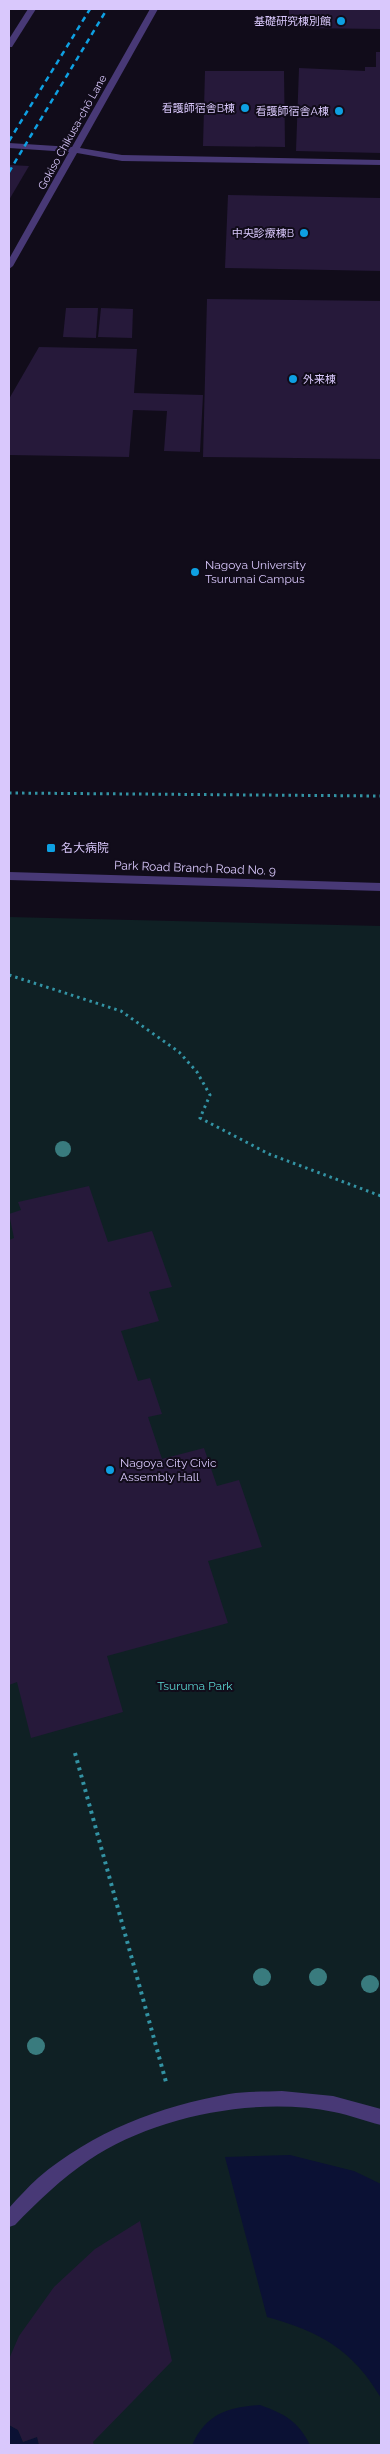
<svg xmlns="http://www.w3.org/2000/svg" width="390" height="2454" font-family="Raleway,'Noto Sans JP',sans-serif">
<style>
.green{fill:#0f2024}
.water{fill:#0b1134}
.building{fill:#26193a}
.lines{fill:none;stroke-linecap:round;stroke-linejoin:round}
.path-far1{stroke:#3393a4;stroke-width:3;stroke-dasharray:2.5 4;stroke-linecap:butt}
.path{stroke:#3393a4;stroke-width:4;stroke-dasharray:3 4.5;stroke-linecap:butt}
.minor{fill:#483976;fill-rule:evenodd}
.rail{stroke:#0ea0e2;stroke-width:2.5;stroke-dasharray:5.5 4.5;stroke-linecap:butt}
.tree{fill:#397b7e}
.poi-dot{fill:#0ea0e2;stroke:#110c1a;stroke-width:2}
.labels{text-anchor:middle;stroke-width:4;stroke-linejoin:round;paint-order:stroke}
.far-poi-label{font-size:11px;fill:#d9c8fc;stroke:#110c1a;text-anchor:end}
.far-street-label{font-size:11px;fill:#d9c8fc;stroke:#110c1a}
.poi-label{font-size:12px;fill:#d9c8fc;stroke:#110c1a;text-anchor:start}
.street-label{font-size:12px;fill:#d9c8fc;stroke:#110c1a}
.park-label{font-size:12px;fill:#5ad5d0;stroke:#110c1a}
</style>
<rect width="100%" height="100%" fill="#110c1a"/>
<polygon class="green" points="9,917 381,926 381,2445 9,2445"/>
<g class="water">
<path d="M290,2155l64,16 27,13v214c-29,-49 -61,-66 -114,-81l-42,-160z"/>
<path d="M260,2405c25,9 38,16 50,40h-118c14,-31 36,-38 68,-40z"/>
<polygon points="9,2425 18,2430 23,2442 37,2437 39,2445 9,2445"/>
</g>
<g class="building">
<polygon points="289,9 381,9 381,29 300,28 300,15 289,15"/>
<polygon points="376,52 381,52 381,153 296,151 299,68 365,71 365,67 376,67"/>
<polygon points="205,71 284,71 285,147 203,146"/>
<polygon points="9,165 29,166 9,200"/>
<polygon points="228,195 381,198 381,271 225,268"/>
<polygon points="207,299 381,301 381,459 203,457"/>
<polygon points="66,308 98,308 96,338 63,337"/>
<polygon points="101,308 133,309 132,338 98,337"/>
<polygon points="39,347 137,349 134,393 203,395 200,452 164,451 167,411 133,410 129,457 9,455 9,399"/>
<polygon points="89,1186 108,1242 152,1231 172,1287 149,1292 159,1321 121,1331 138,1381 150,1378 162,1414 148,1417 162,1459 204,1448 217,1486 239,1480 262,1547 208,1561 228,1623 107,1656 123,1712 31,1738 17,1682 9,1685 9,1240 14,1238 9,1214 21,1210 18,1202"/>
<polygon points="140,2221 172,2361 93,2442 94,2445 39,2445 37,2437 23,2442 18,2430 9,2425 9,2359 19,2336 54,2287 95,2249"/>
</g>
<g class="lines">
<g class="path-far1">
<polyline points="9,793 381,796"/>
<polyline points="9,975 121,1011 179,1052 197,1072 210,1095 200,1118 269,1154 381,1196"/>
</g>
<polyline class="path" points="75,1753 166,2082"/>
<g class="minor">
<polygon points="28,9 36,9 12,47 9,47 9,39"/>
<polygon points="150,9 158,9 80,148 122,155 381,160 381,165 122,161 77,153 13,266 9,269 9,259 69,152 9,148 9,143 72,147"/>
<polygon points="9,872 381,883 381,891 9,880"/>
<path d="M282,2091l51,5 48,13v16c-16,-4 -31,-10 -47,-13 -77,-16 -180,4 -245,48 -28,19 -51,41 -74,65l-6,2v-19c9,-10 19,-21 29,-30 54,-46 122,-72 191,-84 17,-3 36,-2 53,-3z"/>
</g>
<g class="rail">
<polyline points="9,141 90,9"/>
<polyline points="9,172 107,9"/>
</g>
</g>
<g class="tree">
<circle cx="63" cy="1149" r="8"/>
<circle cx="262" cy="1977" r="9"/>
<circle cx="318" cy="1977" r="9"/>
<circle cx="370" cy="1984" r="9"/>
<circle cx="36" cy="2046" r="9"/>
</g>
<g class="poi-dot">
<circle cx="341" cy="21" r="5"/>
<circle cx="245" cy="108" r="5"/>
<circle cx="339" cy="111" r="5"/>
<circle cx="304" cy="233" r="5"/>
<circle cx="293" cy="379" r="5"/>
<circle cx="195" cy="572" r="5"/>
<rect x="46" y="843" width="10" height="10" rx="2.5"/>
<circle cx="110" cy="1470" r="5"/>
</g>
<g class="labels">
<g class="far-poi-label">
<text x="331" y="25">基礎研究棟別館</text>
<text x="235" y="112">看護師宿舎B棟</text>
<text x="329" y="115">看護師宿舎A棟</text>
<text x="294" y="237">中央診療棟B</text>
<text x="303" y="383" text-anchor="start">外来棟</text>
</g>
<g class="far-street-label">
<text transform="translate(72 132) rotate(-61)" y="4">Gokiso Chikusa-chō Lane</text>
</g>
<g class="poi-label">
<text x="205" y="569">Nagoya University<tspan x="205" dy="14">Tsurumai Campus</tspan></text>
<text x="61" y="852">名大病院</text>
<text x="120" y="1467">Nagoya City Civic<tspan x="120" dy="14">Assembly Hall</tspan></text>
</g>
<g class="street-label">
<text transform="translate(195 868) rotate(2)" y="4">Park Road Branch Road No. 9</text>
</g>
<g class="park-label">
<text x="195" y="1690">Tsuruma Park</text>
</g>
</g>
<rect width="390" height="2454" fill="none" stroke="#d9c8fc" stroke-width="20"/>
</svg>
